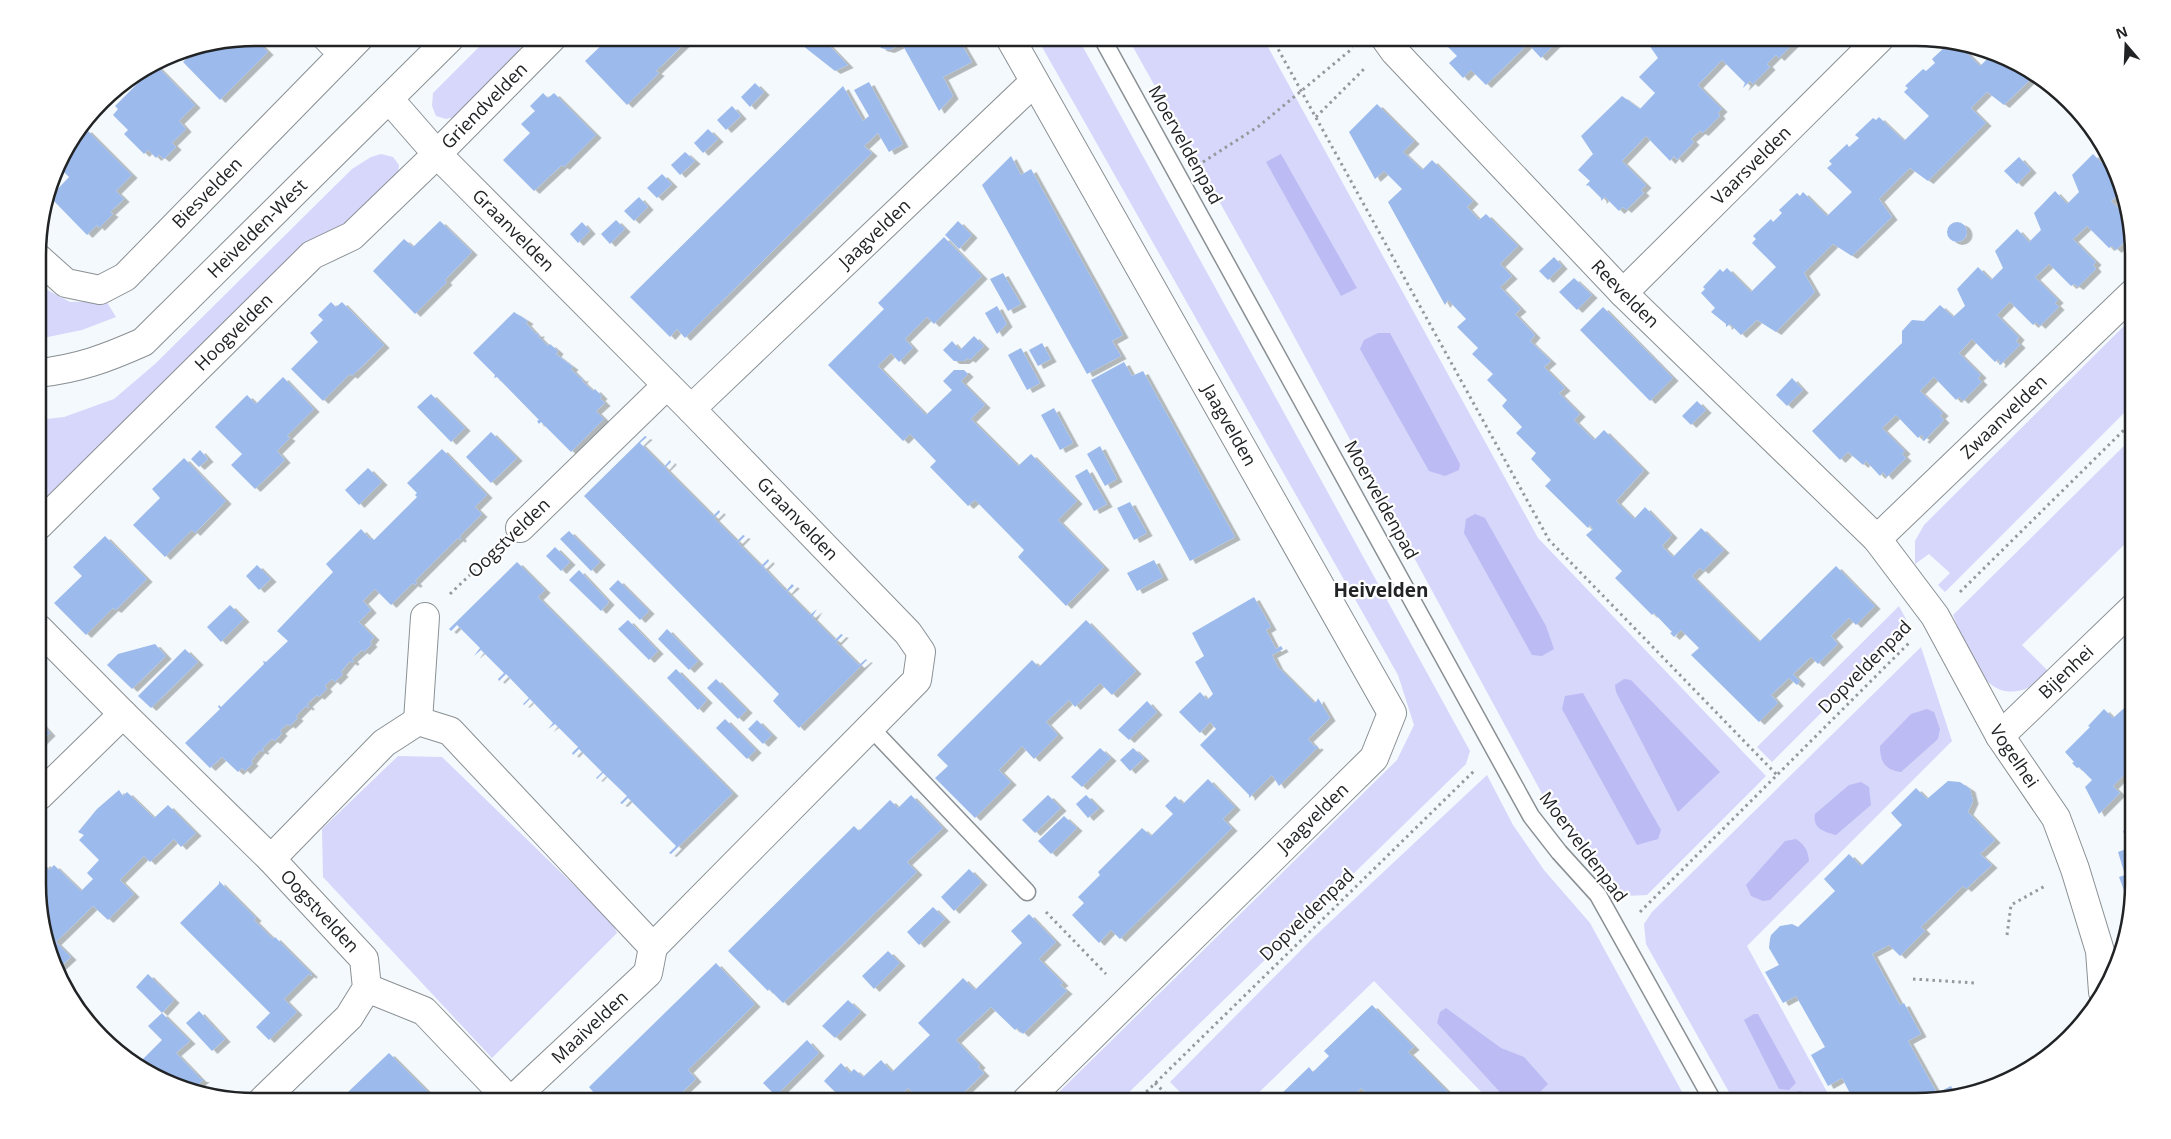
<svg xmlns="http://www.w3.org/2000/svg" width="2171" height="1139" font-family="'Open Sans',sans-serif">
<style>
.green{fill:#d7d7fb}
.forest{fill:#bcbbf4}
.building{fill:#9cbaec;filter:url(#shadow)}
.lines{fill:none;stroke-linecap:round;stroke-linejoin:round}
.service-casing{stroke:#8a9093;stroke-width:19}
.minor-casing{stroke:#8a9093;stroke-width:30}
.tertiary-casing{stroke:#8a9093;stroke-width:30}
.path{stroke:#95999c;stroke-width:3;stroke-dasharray:2.5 4;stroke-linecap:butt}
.service{stroke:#fff;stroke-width:16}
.minor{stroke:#fff;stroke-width:28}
.tertiary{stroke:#fff;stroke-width:28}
.labels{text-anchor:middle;stroke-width:4.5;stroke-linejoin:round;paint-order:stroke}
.street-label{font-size:18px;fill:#212325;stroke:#fff}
.neighbourhood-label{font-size:19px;font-weight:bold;fill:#212325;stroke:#fff}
.rim{fill:none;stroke:#212325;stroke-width:2.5}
</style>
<defs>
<filter id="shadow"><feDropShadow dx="5.5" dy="3" stdDeviation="0" flood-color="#0004"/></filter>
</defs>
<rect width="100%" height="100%" fill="#f3f9fd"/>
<g class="green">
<polygon points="488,38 527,38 522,43 517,57 458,116 446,119 436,116 432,106 433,93"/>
<polygon points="1037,38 1078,38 1470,751 1466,764 1120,1101 1050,1101 1397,760 1414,725 1398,675"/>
<path d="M1128,38h135l275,500 228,238 -119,119 -22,1c-25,-33 -54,-62 -79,-95l-270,-498z"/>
<polygon points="381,154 393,157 399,165 398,175 39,512 38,420 64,417 114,399 155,364 352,169 371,157"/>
<polygon points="38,285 70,302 106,301 116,317 82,330 38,339"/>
<polygon points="2132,318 2132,405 1945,592 1938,585 1950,573 1929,554 1915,564 1915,541 1924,525"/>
<path d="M2132,438l1,98 -111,109 26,26c-5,5 -11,13 -18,16 -47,22 -63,-40 -77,-72z"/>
<polygon points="1899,606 1909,625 1772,762 1757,747"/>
<polygon points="1921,647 1952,741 1747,946 1832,1101 1734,1101 1646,944 1644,924 1652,912"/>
<polygon points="398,756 442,757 612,922 617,933 492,1058 323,877 322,829"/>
<polygon points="1487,775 1513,825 1544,870 1590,923 1687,1101 1490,1101 1374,981 1250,1101 1189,1101 1170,1082 1315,936"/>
</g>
<g class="forest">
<polygon points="1281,154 1357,288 1341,296 1266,162"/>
<polygon points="1378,333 1390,333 1460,464 1459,470 1445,476 1429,471 1360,349 1364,340"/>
<polygon points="1475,514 1485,518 1546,626 1554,649 1542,656 1532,655 1464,533 1466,519"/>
<polygon points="1624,679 1631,680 1720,772 1678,812 1616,692 1615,685"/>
<polygon points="1583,693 1661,830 1658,839 1637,845 1562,709 1565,696"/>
<path d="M1927,709l7,3 6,17 -2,10 -37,33c-16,-2 -21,-10 -21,-26l31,-32z"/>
<path d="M1861,782l8,5 2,18 -35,30c-12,-3 -24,-7 -21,-21l34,-29z"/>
<path d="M1796,839c9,6 12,12 13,22l-39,39 -7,1 -12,-5 -5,-11 39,-44z"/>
<polygon points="1446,1008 1501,1048 1524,1057 1548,1084 1531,1101 1508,1101 1437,1023 1440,1012"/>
<polygon points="1754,1014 1758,1014 1796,1083 1789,1090 1779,1089 1744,1020"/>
<polygon points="1799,1091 1812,1094 1816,1101 1786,1101 1787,1098"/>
</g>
<g class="building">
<polygon points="254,38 268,52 220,100 183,62 197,49"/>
<polygon points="609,38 678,38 684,44 656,71 659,73 627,105 585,61"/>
<polygon points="793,38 822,38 848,65 835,71"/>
<polygon points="875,38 958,38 972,62 943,77 953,96 939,111 902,44 889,50 881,48"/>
<polygon points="1441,38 1549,38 1555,44 1541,58 1528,44 1486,85 1471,70 1463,78 1449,63 1457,56 1440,39"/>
<polygon points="1656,38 1793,38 1797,40 1779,58 1776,55 1767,64 1770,67 1753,84 1750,81 1743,88 1745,83 1722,60 1698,85 1722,109 1718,113 1720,116 1703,133 1700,131 1691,139 1694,142 1677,160 1674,156 1670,161 1646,136 1622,161 1646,185 1641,190 1644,193 1626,210 1623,207 1619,211 1605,197 1601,201 1601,198 1588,185 1587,186 1586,185 1590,181 1578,170 1593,154 1581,136 1622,96 1640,109 1655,93 1639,77 1658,58 1649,45"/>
<polygon points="1947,45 1963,49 1980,66 1991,55 2012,60 2035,75 2004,105 1987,92 1971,108 1986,123 1928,181 1910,168 1879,199 1892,217 1852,256 1833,244 1804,273 1815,292 1776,332 1757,320 1741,335 1730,324 1726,327 1726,324 1711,312 1715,308 1701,293 1705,289 1703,287 1720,269 1723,272 1727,268 1751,292 1776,267 1752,243 1756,239 1753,236 1771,219 1773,222 1782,213 1779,210 1797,193 1800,196 1803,192 1827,216 1852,192 1827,168 1832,164 1829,161 1847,144 1849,147 1859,138 1855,135 1873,118 1876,120 1879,117 1904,141 1929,116 1904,92 1908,88 1905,86 1923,69 1926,71 1935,63 1932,59"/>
<polygon points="156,65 195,105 179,121 186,129 172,143 176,147 164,159 159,155 156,158 148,150 144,154 124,134 128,130 113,115 118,109 115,106"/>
<polygon points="869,82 903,144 889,152 878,133 864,146 872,153 709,314 685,338 677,329 670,337 630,297 843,86 863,121 869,116 854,90"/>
<polygon points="755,83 764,92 750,107 741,97"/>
<polygon points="543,93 548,98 554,93 596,135 564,167 562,165 534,191 503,160 530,133 521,124 535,111 530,106"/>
<polygon points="1377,104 1414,141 1403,152 1422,170 1432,160 1473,201 1467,207 1479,220 1486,214 1518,246 1500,264 1512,276 1500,287 1521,309 1515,314 1535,335 1530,341 1551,361 1544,367 1565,388 1559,393 1580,414 1574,420 1594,440 1604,430 1644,470 1616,501 1634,519 1645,507 1672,535 1662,546 1673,557 1701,528 1724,550 1703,571 1700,568 1692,576 1759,642 1836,566 1875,606 1856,625 1849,618 1831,636 1838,644 1818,664 1811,657 1793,674 1800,681 1797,685 1789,678 1771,695 1778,703 1759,722 1691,655 1699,648 1681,630 1674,637 1670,633 1672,632 1654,613 1652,615 1615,578 1622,571 1586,535 1593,529 1590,525 1588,528 1545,486 1551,480 1531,459 1536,453 1516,433 1522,427 1502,406 1507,400 1487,380 1493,374 1472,354 1478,348 1457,327 1466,319 1448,300 1445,305 1388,202 1402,189 1384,171 1375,179 1349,132"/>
<polygon points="732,106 741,116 726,130 717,120"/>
<polygon points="86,129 132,175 116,191 124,199 110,212 113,214 99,228 97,225 87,235 50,197 69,177 58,166 60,159"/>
<polygon points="708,129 718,139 703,153 694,143"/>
<polygon points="685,152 695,161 680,175 671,165"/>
<polygon points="2093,154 2105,166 2108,164 2119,194 2111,201 2128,218 2132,235 2116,250 2112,246 2109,248 2087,226 2073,239 2096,262 2093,265 2096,269 2078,287 2074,284 2071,286 2049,264 2035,277 2058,300 2055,303 2059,307 2040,326 2036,322 2033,325 2010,302 1997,315 2019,337 2016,341 2020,345 2000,365 1999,364 2000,362 1998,359 1995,362 1972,339 1959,353 1981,375 1978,378 1982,382 1963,401 1959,397 1956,400 1934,377 1920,391 1943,413 1940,416 1944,420 1924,441 1922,439 1924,437 1921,435 1918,438 1896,415 1882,428 1905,451 1902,454 1906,458 1887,477 1883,472 1880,476 1866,461 1863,465 1848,452 1840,460 1812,431 1902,343 1902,331 1912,320 1924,321 1940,305 1953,317 1965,306 1957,289 1978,267 1991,280 2003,268 1995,251 2017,229 2029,242 2041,230 2034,213 2055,191 2067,204 2079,192 2072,175"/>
<polygon points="1011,156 1021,175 1031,169 1123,335 1112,341 1121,356 1087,374 982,185"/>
<polygon points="2019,157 2031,170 2017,184 2004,171"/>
<polygon points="662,174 672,184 657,198 647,188"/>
<polygon points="639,197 648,207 634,221 624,211"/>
<polygon points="616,220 625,229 610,244 601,234"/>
<polygon points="440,221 472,252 445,280 447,282 415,314 373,271 404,239 413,247"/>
<polygon points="958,221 972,235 959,249 945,235"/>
<polygon points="582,222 590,231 578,243 570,234"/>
<circle cx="1957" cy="232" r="10"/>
<polygon points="944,237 982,276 934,324 927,317 905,339 913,348 899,362 891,353 878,366 926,415 952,390 943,381 954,370 964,370 968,374 961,381 985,405 971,419 1018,466 1031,454 1077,501 1058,520 1104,567 1066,606 1018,557 1024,550 975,500 968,506 930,467 936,461 910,434 903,441 828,365 884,309 878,303"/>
<polygon points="1554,257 1562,266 1548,280 1539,271"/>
<polygon points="1003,273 1021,304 1008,311 990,279"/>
<polygon points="1574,278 1592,295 1577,310 1559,292"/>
<polygon points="331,302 336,307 342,302 384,345 352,376 350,374 323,401 291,369 318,342 310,333 323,320 318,315"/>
<polygon points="997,306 1007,324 997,334 985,313"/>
<polygon points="1603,307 1673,378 1650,401 1580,330"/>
<polygon points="514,312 528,321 526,323 536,334 539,333 538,336 548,346 550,344 558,351 556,354 573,367 571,369 581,379 583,377 582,381 593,391 595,389 602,396 600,398 605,403 596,411 604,419 571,452 541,422 539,424 537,421 539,420 497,377 494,378 495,375 473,353"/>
<polygon points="974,336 984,346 970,360 968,358 964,361 954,361 943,350 952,341 960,350"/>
<polygon points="1042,343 1051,359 1038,366 1029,350"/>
<polygon points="1021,348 1040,383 1027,390 1008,355"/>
<polygon points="1124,362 1132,376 1143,371 1235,537 1190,561 1091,380"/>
<polygon points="283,377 314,409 287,436 290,438 277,451 285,460 255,489 231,465 242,454 215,427 247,395 256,404"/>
<polygon points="1792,378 1803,390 1787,406 1776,395"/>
<polygon points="431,394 465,428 451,442 417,407"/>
<polygon points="1697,401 1706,410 1691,425 1682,416"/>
<polygon points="1054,408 1073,443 1060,450 1041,415"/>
<polygon points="491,432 517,458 491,483 466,457"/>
<polygon points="645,436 647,437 640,443 664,467 670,460 671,462 665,468 713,516 719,510 720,512 714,518 737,541 743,535 745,536 738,543 761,566 768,559 769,561 763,567 786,591 792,584 794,586 787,592 810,615 817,609 812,617 835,640 841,634 843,635 836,642 859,665 866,659 867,660 799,728 773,701 779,694 584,496"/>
<polygon points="1100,446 1117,479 1105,486 1087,454"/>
<polygon points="442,449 487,495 475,507 482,514 460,536 461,538 460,540 458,538 415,581 417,583 415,585 413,583 391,605 375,589 363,601 371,610 359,622 374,637 370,642 372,644 364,652 362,650 352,659 354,661 352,663 350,661 341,672 343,674 335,682 332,679 325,686 327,689 319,697 317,695 307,704 309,706 308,708 306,706 296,716 298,718 290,726 288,724 284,727 280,731 282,733 275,741 272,739 262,749 264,750 262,752 260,750 251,761 253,763 245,771 242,768 238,772 222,757 210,768 185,743 220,709 218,707 219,705 221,707 264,664 263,661 266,662 288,641 277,631 333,572 326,564 361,529 370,539 372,538 374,540 417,497 415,495 417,493 407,483"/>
<polygon points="200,450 208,459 199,467 191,459"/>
<polygon points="184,458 226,501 195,533 192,530 165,557 133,525 160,498 152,489"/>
<polygon points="368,468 382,482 359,505 345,490"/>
<polygon points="1087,469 1107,504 1094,511 1075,476"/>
<polygon points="1130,502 1147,533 1134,540 1117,508"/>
<polygon points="569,531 600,562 591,571 560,539"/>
<polygon points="105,536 147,579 116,610 113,608 86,635 54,603 82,576 73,567"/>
<polygon points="555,547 570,562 561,571 546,556"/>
<polygon points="1154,560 1163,577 1137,591 1127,573"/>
<polygon points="517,562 545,590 538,597 733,793 671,854 669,853 676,846 628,798 622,804 620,803 627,796 603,773 597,779 596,778 602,772 579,749 573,755 572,753 578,747 555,724 548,729 553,723 530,699 524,705 523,704 529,698 506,674 499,681 498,679 504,673 481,650 474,656 480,648 457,625 451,631 449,629"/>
<polygon points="257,565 271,579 259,590 246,576"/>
<polygon points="579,570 609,602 601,611 569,580"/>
<polygon points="618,580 649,611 640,620 609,589"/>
<polygon points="1254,597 1271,627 1266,630 1276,649 1281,646 1283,649 1272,655 1278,667 1314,703 1317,701 1318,698 1330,718 1308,739 1315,747 1316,745 1318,747 1279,786 1272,775 1249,798 1249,795 1200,745 1216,729 1210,722 1200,733 1179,712 1200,692 1207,700 1213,694 1195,662 1204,656 1192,633"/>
<polygon points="230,605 244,619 221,642 207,627"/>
<polygon points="628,620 658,651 649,660 618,629"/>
<polygon points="1086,620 1136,671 1112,695 1100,683 1075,707 1069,700 1046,722 1058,735 1034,759 1022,746 999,770 1011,782 975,818 935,778 948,766 937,755 1032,660 1039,667"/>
<polygon points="667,629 698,661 689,670 658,639"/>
<polygon points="155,644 166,656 132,689 107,665 118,654"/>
<polygon points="185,649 198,662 151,708 138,696"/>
<polygon points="676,669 707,700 698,710 667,678"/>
<polygon points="716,679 747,710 738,719 707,688"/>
<polygon points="1147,701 1157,712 1129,740 1118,730"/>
<polygon points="2130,703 2133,706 2133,766 2113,786 2120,793 2099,814 2085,787 2092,780 2079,767 2077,768 2072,763 2074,762 2065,752 2090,727 2088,726 2104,709 2113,718"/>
<polygon points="725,719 756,750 747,759 716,728"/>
<polygon points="757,720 772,735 763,744 748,729"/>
<polygon points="39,721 50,733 39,744"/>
<polygon points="1100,748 1111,758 1082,787 1071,777"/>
<polygon points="1133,748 1144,758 1130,771 1120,760"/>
<polygon points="1208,779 1235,807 1223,819 1232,828 1120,939 1111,930 1099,943 1072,915 1084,903 1078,897 1100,875 1098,872 1142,828 1151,836 1173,814 1165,806 1175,796 1183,804"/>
<polygon points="1948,781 1960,782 1970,789 1973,801 1968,812 1995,840 1980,854 1992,865 1966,889 1963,886 1921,927 1925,931 1900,956 1889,945 1872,954 1900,1005 1904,1003 1921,1034 1908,1041 1937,1093 1951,1086 1956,1096 1929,1101 1854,1101 1842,1078 1828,1086 1811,1055 1825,1047 1796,996 1783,1003 1765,972 1779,965 1769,948 1770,939 1771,935 1780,926 1792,924 1798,927 1835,891 1824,879 1849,854 1861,866 1902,825 1891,813 1916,788 1927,799"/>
<polygon points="119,790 123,796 127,792 154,818 168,805 196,833 181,847 174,839 150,862 144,856 120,880 134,894 108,920 93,906 56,942 71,957 56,971 39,912 39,868 45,863 49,870 54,865 81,891 93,879 87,873 99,860 79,840 84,835 78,832 97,809"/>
<polygon points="911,795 943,828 907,862 917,872 783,1003 769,989 768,991 728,951 854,826 859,831 890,800 898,808"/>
<polygon points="1048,795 1061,808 1035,833 1022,820"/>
<polygon points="1086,795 1099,808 1088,818 1076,804"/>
<polygon points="1064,816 1077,828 1051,854 1038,841"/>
<polygon points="2133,828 2133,884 2132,891 2125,893 2119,877 2125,875 2118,852 2129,848 2123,831"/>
<polygon points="969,869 982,882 954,911 941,897"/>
<polygon points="219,881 256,918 254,920 273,939 275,937 312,974 311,976 309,974 284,999 297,1012 269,1040 256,1027 270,1013 180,923 219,884"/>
<polygon points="933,907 945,919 919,945 907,932"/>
<polygon points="1029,914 1056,942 1039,959 1063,983 1060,985 1067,991 1023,1034 1017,1028 1015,1030 991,1007 956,1040 980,1065 978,1067 984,1073 955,1101 921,1101 908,1088 895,1101 844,1101 824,1081 841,1063 850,1073 854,1069 863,1077 881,1060 892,1072 930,1035 918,1023 963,978 975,990 1022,943 1011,931"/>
<polygon points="888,951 900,963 874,989 862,976"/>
<polygon points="716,963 755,1004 688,1070 696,1079 673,1101 585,1101 594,1093 589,1087"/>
<polygon points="148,974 174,1000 162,1013 136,987"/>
<polygon points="848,1000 861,1012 835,1038 822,1026"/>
<polygon points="1372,1005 1414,1047 1408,1052 1457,1101 1374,1101 1361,1088 1349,1101 1274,1101 1309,1067 1313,1072 1329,1056 1324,1051"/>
<polygon points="199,1011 225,1039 212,1051 186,1023"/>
<polygon points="162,1013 190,1041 176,1053 201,1079 204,1079 196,1087 159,1079 139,1063 162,1040 148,1026"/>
<polygon points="807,1040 819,1053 776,1096 763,1083"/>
<polygon points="389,1053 437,1101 358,1101 348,1092"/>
</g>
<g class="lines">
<defs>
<g id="service">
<polyline points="1102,38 1531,816 1559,852 1598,895 1713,1101"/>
<polyline points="870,727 1027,892"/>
</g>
<g id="minor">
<polyline points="327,38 343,54"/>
<path id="s1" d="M1010,38l382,675 -18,45 -348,343"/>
<path id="s2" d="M1385,38l10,14 228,241 254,246 58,77 65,120 56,82 19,51 25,82 3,41"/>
<path id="s3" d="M389,99l48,55 254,255 217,224 13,19 -4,28 -264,267"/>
<path id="s4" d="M38,258l28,25 34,7 25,-13 234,-239"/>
<path id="s5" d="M1623,293l257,-255"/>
<path id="s6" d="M691,409l343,-327"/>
<path id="s7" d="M39,525l273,-270 40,-19 85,-82 115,-116"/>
<polyline points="520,528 667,385"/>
<path id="s8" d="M1877,539l255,-245"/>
<path id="s9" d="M39,629l84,85 148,145 93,100 3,29 -18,29 -87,84"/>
<polyline points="418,721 425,617"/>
<path id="s10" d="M2000,736l133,-128"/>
<polyline points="39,796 123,714"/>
<polyline points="271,859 384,743 418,721 450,731 653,947"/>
<polyline points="367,988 424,1011 510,1101"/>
<path id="s11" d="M511,1101l137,-128 5,-26"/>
</g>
<g id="tertiary">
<path id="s12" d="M38,373c40,-4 69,-15 105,-31l307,-304"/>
</g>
</defs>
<use href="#service" class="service-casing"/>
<use href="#minor" class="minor-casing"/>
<use href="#tertiary" class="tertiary-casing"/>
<g class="path">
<polyline points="1272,38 1549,540 1777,775"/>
<polyline points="1316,117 1365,68"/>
<polyline points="1203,162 1259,126 1353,48"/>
<polyline points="1960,592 2132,422"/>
<polyline points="450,594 496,550"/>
<polyline points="1046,912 1106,974"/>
<polyline points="1640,912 1910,642"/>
<polyline points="2007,935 2011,905 2045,886"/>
<polyline points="1913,979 1975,983"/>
<polyline points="1155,1083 1173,1101"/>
<polyline points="1137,1101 1474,771"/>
</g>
<use href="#service" class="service"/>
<use href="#minor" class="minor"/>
<use href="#tertiary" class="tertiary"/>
</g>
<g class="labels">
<g class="street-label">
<text dy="6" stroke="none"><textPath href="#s7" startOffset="614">Griendvelden</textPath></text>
<text transform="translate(1185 145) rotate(61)" y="6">Moerveldenpad</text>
<text dy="6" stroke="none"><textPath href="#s5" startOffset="181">Vaarsvelden</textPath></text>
<text dy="6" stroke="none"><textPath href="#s4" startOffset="218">Biesvelden</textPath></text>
<text dy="6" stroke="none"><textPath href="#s12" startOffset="271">Heivelden-West</textPath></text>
<text dy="6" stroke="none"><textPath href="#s3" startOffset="181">Graanvelden</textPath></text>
<text dy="6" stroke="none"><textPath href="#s6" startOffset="254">Jaagvelden</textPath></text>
<text dy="6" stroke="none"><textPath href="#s2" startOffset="351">Reevelden</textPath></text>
<text dy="6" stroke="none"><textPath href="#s7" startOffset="274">Hoogvelden</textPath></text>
<text dy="6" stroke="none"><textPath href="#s8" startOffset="176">Zwaanvelden</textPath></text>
<text dy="6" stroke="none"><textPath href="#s1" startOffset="445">Jaagvelden</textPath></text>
<text transform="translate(1381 500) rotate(61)" y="6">Moerveldenpad</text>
<text dy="6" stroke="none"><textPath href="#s3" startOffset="586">Graanvelden</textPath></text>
<text transform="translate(509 538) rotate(-44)" y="6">Oogstvelden</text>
<text transform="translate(1865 667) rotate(-45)" y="6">Dopveldenpad</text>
<text dy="6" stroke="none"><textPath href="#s10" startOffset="92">Bijenhei</textPath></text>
<text dy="6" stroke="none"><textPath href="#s2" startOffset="960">Vogelhei</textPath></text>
<text transform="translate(1313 818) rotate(-44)" y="6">Jaagvelden</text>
<text transform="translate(1583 847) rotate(53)" y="6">Moerveldenpad</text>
<text dy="6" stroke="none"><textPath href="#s9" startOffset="398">Oogstvelden</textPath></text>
<text transform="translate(1307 915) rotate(-44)" y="6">Dopveldenpad</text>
<text dy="6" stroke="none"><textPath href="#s11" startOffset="108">Maaivelden</textPath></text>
</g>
<g class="neighbourhood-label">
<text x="1381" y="597">Heivelden</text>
</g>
</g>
<path d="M0 0H2171V1139H0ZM255 46H1916A209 209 0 0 1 2125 255V884A209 209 0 0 1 1916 1093H255A209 209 0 0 1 46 884V255A209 209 0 0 1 255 46Z" fill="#fff" fill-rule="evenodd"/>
<path class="rim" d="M255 46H1916A209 209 0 0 1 2125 255V884A209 209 0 0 1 1916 1093H255A209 209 0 0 1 46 884V255A209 209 0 0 1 255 46Z"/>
<g transform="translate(2126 45) rotate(341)" stroke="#ffffff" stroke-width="4" paint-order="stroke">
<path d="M0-4L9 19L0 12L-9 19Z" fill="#212325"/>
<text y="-8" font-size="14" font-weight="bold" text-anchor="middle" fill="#212325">N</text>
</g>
</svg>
